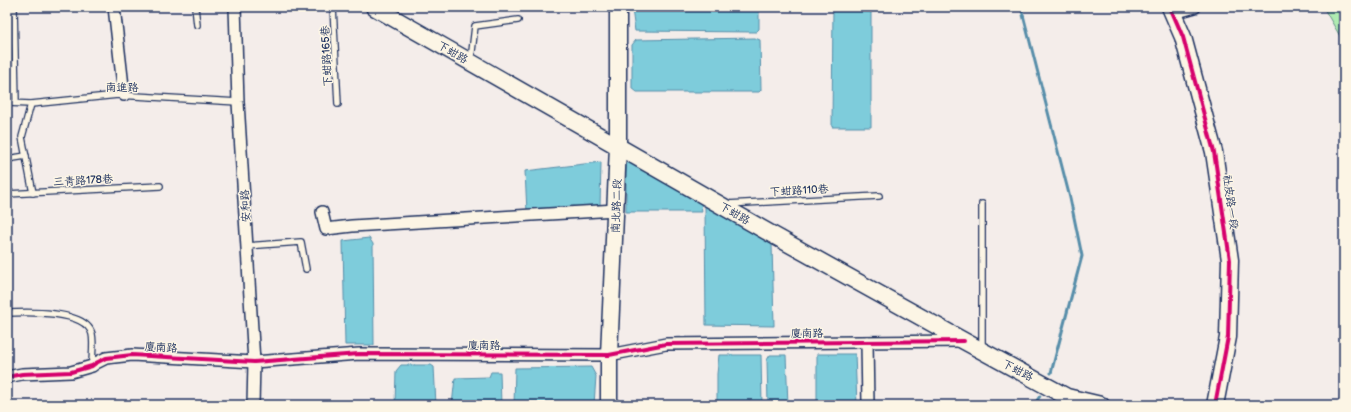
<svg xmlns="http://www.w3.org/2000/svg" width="1351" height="412" font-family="'Balsamiq Sans','LXGW WenKai TC',sans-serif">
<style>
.green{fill:#afebb1;stroke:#658d88}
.water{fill:#7eccdb;stroke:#568da9}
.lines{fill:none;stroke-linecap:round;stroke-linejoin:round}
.stream{stroke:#568da9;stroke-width:3}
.lane-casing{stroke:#1b2f5e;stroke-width:8}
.street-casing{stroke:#1b2f5e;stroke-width:14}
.secondary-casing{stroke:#1b2f5e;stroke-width:19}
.lane{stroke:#fcf5e5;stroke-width:5.5}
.street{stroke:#fcf5e5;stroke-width:11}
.secondary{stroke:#fcf5e5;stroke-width:16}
.cycleway-casing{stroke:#fcf5e5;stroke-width:6}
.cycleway{stroke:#d6006c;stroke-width:4}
.labels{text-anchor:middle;stroke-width:3;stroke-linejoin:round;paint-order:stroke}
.street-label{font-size:11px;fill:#1b2f5e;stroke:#fcf5e5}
</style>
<rect width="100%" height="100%" fill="#f4edea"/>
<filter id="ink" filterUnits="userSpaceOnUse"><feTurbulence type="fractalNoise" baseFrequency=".025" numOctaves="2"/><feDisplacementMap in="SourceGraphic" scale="8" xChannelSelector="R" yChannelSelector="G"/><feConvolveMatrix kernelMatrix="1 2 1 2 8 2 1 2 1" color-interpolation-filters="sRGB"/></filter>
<g filter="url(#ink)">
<polygon class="green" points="1323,7 1344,7 1344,43"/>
<g class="water">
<polygon points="634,7 757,7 759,9 759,29 756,32 635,31 632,9"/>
<polygon points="833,7 871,7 871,127 832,127"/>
<polygon points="755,38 760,40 761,90 759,92 637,92 632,88 632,45 636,40"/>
<polygon points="626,160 701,202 702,212 626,212"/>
<polygon points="601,162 600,207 527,212 525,171"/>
<polygon points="705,205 772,244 774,326 706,325"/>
<polygon points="369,238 373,244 374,345 345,345 343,241"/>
<polygon points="817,354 855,354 857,405 817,405"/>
<polygon points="719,355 761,355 762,405 717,405 717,374"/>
<polygon points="770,355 786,355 788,405 768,405 767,360"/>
<polygon points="401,365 431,365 434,367 436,405 395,405 396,371"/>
<polygon points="591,367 596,376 594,405 514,405 515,368"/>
<polygon points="491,372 500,372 501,405 452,405 455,378 489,377"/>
</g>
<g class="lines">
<g class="stream">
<polyline points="1021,7 1070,198 1082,256 1051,373"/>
<polyline points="1034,405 1040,396"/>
</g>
<defs>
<g id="lane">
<polyline points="14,7 16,103"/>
<polyline points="195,7 197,25"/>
<polyline points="333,7 338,104"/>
<polyline points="471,60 475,26 518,20"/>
<polyline points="7,103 31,104 118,95 238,102"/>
<polyline points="31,104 22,137 33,193"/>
<polyline points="7,159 26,156"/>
<polyline points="7,194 160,186"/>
<polyline points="727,204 879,196"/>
<polyline points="247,246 301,242 306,269"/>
<path d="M7,313c20,-1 79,-3 85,21 2,9 0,22 0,31"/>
<polyline points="982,348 982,204"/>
<polyline points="1343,405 1344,395"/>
</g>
<g id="street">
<polyline points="114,7 124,95"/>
<polyline points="235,7 238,102 254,362 253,405"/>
<polyline points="1174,13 1195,7"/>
<polyline points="322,212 326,229 352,226 616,210"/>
<polyline points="867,342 868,405"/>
<polyline points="7,377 22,374 71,372 92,366 96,363 106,358 132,355 254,362 359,354 609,355 666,344 963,341"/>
</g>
<g id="secondary">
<polyline points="374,7 773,235 964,341 1067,397 1101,405"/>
<polyline points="1170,7 1183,37 1214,152 1230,260 1228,337 1215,405"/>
<polyline points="609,405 609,355 618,146 618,7"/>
</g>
</defs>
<use href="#lane" class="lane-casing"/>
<use href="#street" class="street-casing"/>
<use href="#secondary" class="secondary-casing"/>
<use href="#lane" class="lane"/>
<use href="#street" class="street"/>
<use href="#secondary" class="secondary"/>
<defs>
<g id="cycleway">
<polyline points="1170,7 1183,37 1214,152 1230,260 1228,337 1215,405"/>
<polyline points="7,377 22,374 71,372 92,366 96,363 106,358 132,355 254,362 359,354 609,355 666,344 964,341"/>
</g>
</defs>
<use href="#cycleway" class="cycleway-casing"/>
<use href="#cycleway" class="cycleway"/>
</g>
</g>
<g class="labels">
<g class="street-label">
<text transform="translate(453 52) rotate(30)" y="4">下蚶路</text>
<text transform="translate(326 56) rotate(-93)" y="4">下蚶路165巷</text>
<text x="122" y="91">南進路</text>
<text transform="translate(83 180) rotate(-3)" y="4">三青路178巷</text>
<text transform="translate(799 190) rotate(-3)" y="4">下蚶路110巷</text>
<text transform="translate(1231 202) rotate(82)" y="4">社皮路一段</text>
<text transform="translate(245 206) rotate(-93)" y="4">安和路</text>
<text transform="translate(616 206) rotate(-88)" y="4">南北路二段</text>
<text transform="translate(735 213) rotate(30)" y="4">下蚶路</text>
<text transform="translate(807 333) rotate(-1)" y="4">廈南路</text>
<text x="484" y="349">廈南路</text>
<text transform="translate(161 347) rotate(3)" y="4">廈南路</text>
<text transform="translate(1018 370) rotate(28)" y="4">下蚶路</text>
</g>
</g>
<rect width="1351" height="412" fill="none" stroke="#fcf5e5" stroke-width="24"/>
<rect x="12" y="12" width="1327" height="388" fill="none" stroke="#1b2f5e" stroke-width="1.5" filter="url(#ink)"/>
</svg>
